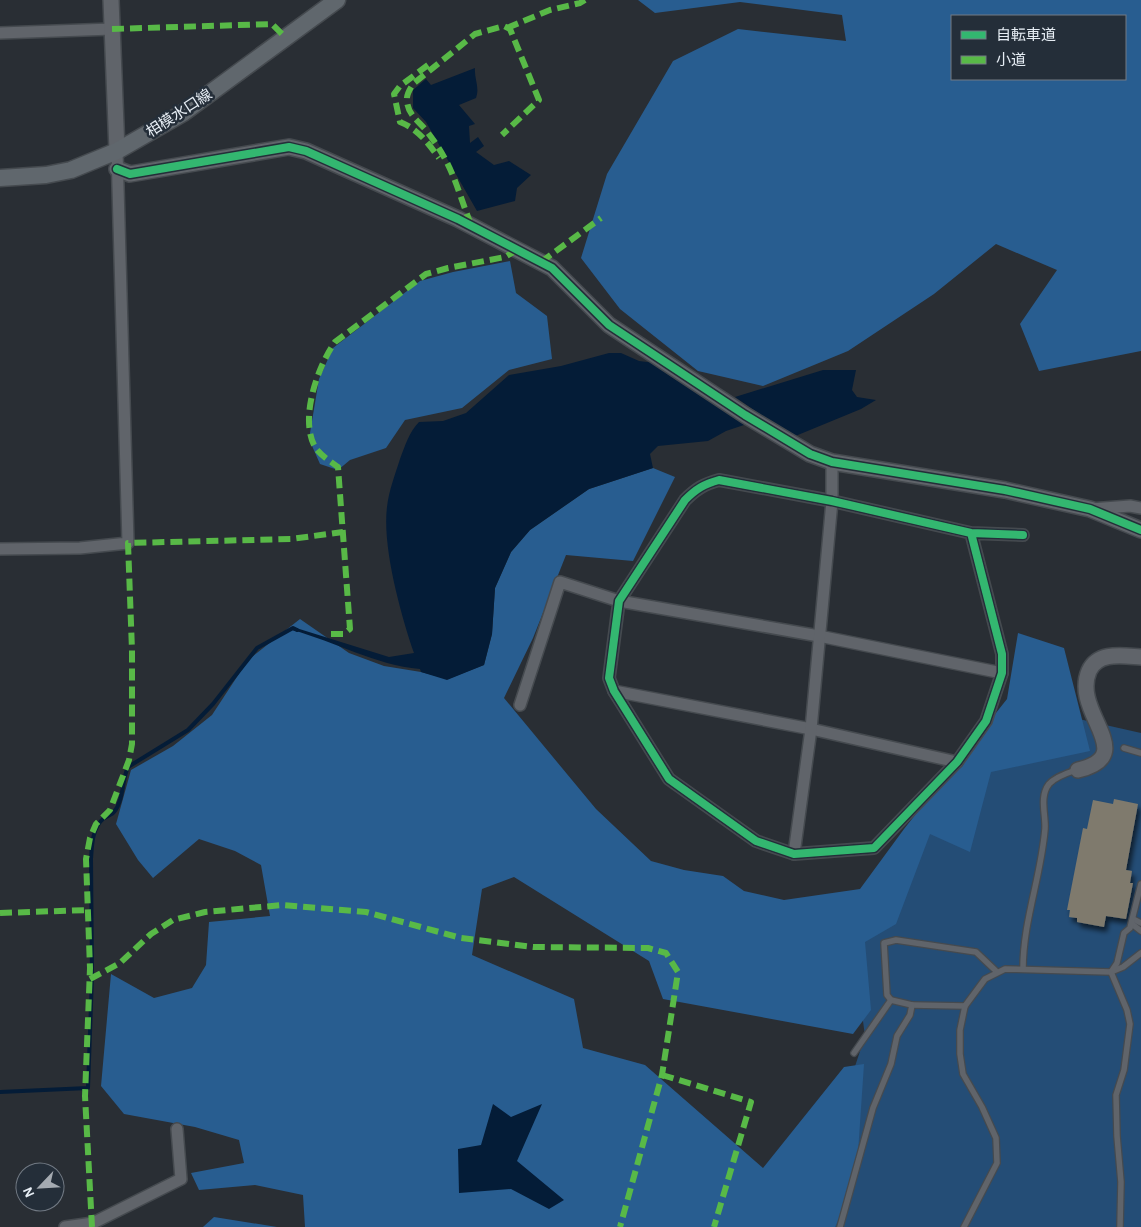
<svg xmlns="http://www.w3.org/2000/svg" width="1141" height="1227" font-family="'Alegreya Sans','Noto Sans JP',sans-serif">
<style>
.green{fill:#244d76}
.forest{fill:#285d90;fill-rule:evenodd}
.water{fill:#041c37}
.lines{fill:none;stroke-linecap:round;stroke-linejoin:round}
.stream{stroke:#041c37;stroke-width:4}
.building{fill:#7f7a6d;filter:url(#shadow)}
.service-casing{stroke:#454a4f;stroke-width:8}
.minor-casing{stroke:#454a4f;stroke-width:14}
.tertiary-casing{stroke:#454a4f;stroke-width:18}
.secondary-casing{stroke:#454a4f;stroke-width:19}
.service{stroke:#60646a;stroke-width:5.5}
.minor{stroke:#60646a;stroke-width:11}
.tertiary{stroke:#60646a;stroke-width:15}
.secondary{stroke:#60676d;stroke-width:16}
.quiet{stroke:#58b947;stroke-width:6;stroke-dasharray:12 6;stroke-linecap:butt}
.cycleway-casing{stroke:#242e39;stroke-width:11}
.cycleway{stroke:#33b770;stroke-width:8}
.labels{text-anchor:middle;stroke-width:5;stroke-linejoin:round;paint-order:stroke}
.street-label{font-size:15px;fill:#e6edf4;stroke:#242e39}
</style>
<defs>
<filter id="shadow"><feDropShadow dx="3" dy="5" stdDeviation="2.5" flood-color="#0009"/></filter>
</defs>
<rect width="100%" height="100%" fill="#292e34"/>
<polygon class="green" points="1070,717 1141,733 1141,1227 782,1227 835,1127 865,1036 852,939 904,853 982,768"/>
<g class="forest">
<path d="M638,0h503v351l-102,20 -19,-47 37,-54 -61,-26 -62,50 -86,57 -85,35 -65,-15 -78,-62 -39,-51 26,-84 66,-113 65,-32 108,12 -4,-26 -102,-13 -85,11zM1125,16v63h-173v-63z"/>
<polygon points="510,261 516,293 547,316 552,359 509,370 462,408 405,420 386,448 350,460 338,470 320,464 309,439 319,379 333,348 420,281 453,272"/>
<polygon points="653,468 675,477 633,561 566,555 533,638 504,698 596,809 651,861 684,870 723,876 744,891 784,900 860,889 904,829 1007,699 1018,633 1064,648 1090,751 991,772 970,852 930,834 896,924 865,942 871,1010 853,1034 663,999 649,961 514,877 482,889 472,955 574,999 583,1048 645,1065 763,1168 844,1067 864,1064 856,1182 835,1227 305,1227 303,1195 255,1185 199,1190 191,1173 244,1163 239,1140 195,1127 124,1114 101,1086 111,974 154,998 192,988 206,965 209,922 270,916 261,865 235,851 199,839 153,878 138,860 116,824 131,770 173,746 212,715 248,660 300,619 349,653 384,666 421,672 448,679 484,665 492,634 495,588 511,552 530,530 589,489"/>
<polygon points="214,1217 277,1227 203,1227"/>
</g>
<g class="water">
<path d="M475,68c-1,11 5,19 1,30l-17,7 16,19 -6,2 1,17 8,-6 6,9 -8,6 18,13 15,-4 22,14 -14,13 -2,13 -38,10 -51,-89 -13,-14v-18l13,-11 5,6z"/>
<path d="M609,353h12l18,8 24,3 80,53 1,8 -18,6 -18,10 -50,5 -8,8 3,14 -64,21 -59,41 -19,22 -16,36 -3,46 -8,31 -37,15 -26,-8 -1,-3c-45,-4 -84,-27 -128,-39l1,-3 96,30 25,-4c-13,-38 -32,-106 -27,-146 2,-17 8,-32 13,-48 5,-13 9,-27 19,-37l24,-1 23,-8 43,-38 52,-9z"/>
<polygon points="823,370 856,370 852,390 857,397 876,400 861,409 793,437 735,397"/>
<polygon points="493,1104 511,1117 542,1104 517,1161 564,1200 549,1209 511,1189 459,1193 458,1149 481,1145"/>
</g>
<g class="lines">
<path class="stream" d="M0,1092l88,-4 4,-111 -1,-118c1,-14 1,-31 13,-41 3,-2 8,-3 10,-6 10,-12 8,-33 14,-45l60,-37 25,-26 44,-56 36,-20 4,2"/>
</g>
<polygon class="building" points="1114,799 1138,804 1126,870 1132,871 1130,883 1133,883 1126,919 1106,916 1104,927 1077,922 1077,918 1069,917 1070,910 1067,910 1083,828 1087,829 1093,800 1113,804"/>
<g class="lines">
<defs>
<g id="service">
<polyline points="1124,748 1141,753"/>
<polyline points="1133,919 1141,923"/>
<polyline points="1132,924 1141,931"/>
<path d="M1023,969c0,-48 18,-92 22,-140 1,-14 -6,-32 4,-45 6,-7 18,-11 27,-14"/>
<polyline points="912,1005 965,1006"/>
<polyline points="854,1053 891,1000"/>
<polyline points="840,1227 873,1108 891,1064 897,1036 910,1015 912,1005 891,1000 887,995 884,943 896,940 976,952 996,971"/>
<polyline points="964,1227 997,1163 996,1138 982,1107 963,1074 960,1054 960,1030 965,1006 985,979 1005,969 1111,972 1123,967 1141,953"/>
<polyline points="1120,1227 1121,1182 1117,1136 1116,1095 1124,1070 1130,1024 1127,1010 1111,972 1117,963 1124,933 1130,928 1141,884"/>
</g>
<g id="minor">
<polyline points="0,33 112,29"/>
<polyline points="1091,509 1130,506 1141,508"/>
<path d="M971,533l31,121v19l-16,48 -29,41 -83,86 -80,6 -38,-13 -87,-62 -55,-88 -5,-13 10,-77 66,-101c11,-11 19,-16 34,-20l113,21 139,32 52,2"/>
<polyline points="0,549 80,548 128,543 117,151"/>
<polyline points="614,691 811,729 957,762"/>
<polyline points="520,705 560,582 619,601 819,636 1002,673"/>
<polyline points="794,854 811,729 832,501 832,462"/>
<polyline points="65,1227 93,1223 181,1179 177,1129"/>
</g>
<g id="tertiary">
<polyline points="111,0 117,151"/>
<polyline points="117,169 130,174 289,147 306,151 458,219 552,268 609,325 745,415 810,454 832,462 1005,490 1090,509 1141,530"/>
<path d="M1078,770c63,-15 -7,-57 11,-99 9,-20 34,-15 52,-14"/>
</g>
<polyline id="secondary" points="0,178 46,175 71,170 117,151 183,113 337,0"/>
</defs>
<use href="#service" class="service-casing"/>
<use href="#minor" class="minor-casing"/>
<use href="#tertiary" class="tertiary-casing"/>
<use href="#secondary" class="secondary-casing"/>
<use href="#service" class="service"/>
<use href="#minor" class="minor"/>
<use href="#tertiary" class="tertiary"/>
<use href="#secondary" class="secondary"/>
<g class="quiet">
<polyline points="507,28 550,10 580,3 585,0"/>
<polyline points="112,29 272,24 286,38"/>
<path d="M428,65l-28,21 -6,8 6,28c18,7 28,21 39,36"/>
<path d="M471,225c-15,-39 -18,-61 -46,-96 -8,-9 -17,-15 -18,-28 -1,-6 3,-12 6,-17l62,-50 29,-8 6,3 29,71 -37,35"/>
<polyline points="541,262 601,218"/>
<path d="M331,634h13l6,-5 -12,-162c-7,-5 -19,-13 -23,-20 -16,-29 3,-81 20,-105l91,-68 22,-6 57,-11 12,-7"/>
<polyline points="0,913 88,910"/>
<polyline points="90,979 120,963 151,934 173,920 205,912 283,905 366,912 461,938 533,947 648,948 666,953 678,972 662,1075 620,1227"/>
<polyline points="662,1075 751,1102 714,1227"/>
<polyline points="92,1227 85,1096 90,968 86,859 90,838 96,824 110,810 129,760 132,744 132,650 128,543 291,539 343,532"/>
</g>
<defs>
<g id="cycleway">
<polyline points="117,169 130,174 289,147 306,151 458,219 552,268 609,325 745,415 810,454 832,462 1005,490 1090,509 1141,530"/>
<path d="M971,533l31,121v19l-16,48 -29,41 -83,86 -80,6 -38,-13 -87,-62 -55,-88 -5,-13 10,-77 66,-101c11,-11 19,-16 34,-20l113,21 139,32 52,2"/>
</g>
</defs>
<use href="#cycleway" class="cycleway-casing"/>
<use href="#cycleway" class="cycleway"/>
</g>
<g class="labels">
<g class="street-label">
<text transform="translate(179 113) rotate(-33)" y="5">相模水口線</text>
</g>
</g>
<rect x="951" y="15" width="175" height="65" fill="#242e39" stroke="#727a84"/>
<rect x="961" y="31" width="25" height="8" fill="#33b770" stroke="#727a84"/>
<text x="996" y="40" font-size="15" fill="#e6edf4">自転車道</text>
<rect x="961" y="56" width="25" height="8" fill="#58b947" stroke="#727a84"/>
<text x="996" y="65" font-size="15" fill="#e6edf4">小道</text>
<g transform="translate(40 1187) rotate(245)"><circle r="24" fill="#242e39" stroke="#727a84"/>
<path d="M0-4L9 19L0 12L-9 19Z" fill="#a4aab1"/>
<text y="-8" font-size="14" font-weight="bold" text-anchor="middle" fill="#e6edf4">N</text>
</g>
</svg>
